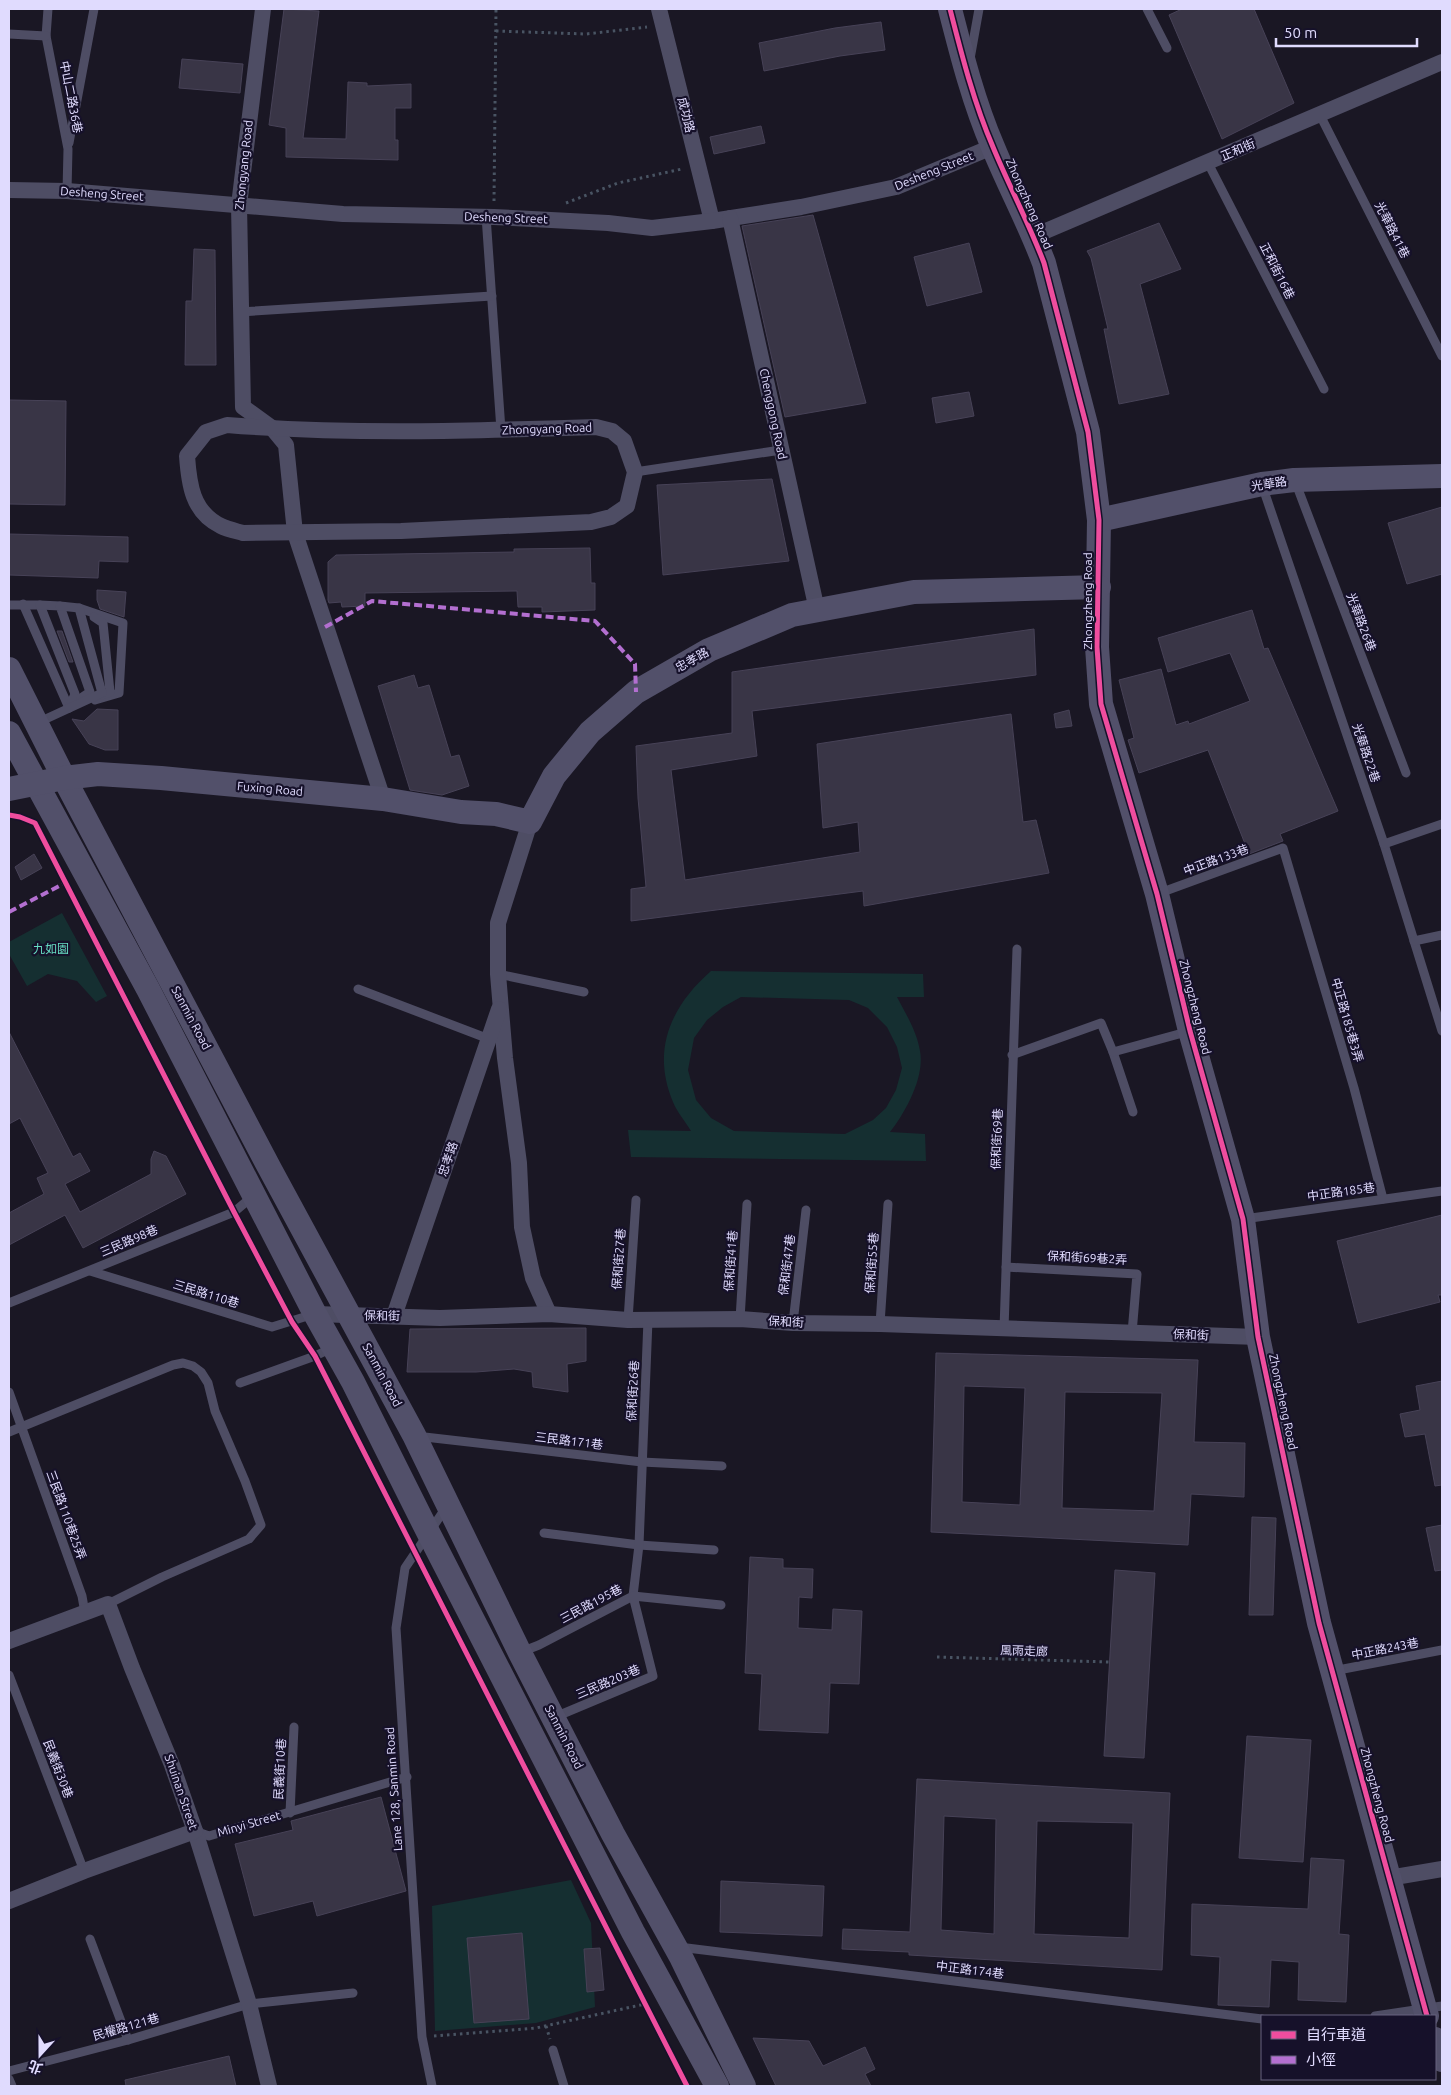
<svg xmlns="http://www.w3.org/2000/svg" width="1451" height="2095" font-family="Ubuntu,'Noto Sans TC',sans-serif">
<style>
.green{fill:#152f31;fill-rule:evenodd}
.building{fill:#393546;stroke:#474257;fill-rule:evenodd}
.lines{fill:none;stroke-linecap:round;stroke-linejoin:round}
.path{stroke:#495463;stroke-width:3;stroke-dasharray:2.5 4;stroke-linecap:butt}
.lane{stroke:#4e4d64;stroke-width:9}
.street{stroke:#4e4d64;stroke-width:16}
.secondary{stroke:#52506a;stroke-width:24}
.quiet{stroke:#b36fd0;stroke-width:4;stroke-dasharray:8 4;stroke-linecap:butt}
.cycleway-casing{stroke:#16112a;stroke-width:8}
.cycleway{stroke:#ef4d9e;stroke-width:5}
.labels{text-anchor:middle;stroke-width:4.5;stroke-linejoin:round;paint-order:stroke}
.street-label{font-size:12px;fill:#e0dbfe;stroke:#16112a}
.park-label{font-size:12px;fill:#67dec4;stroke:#16112a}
</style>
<rect width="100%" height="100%" fill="#1a1724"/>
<g class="green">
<polygon points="62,913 107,996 96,1002 77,981 48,974 27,986 9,954 9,942"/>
<path d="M711,971l212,3 1,23h-27c9,17 20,35 23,54 5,26 -15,62 -30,81l35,2 1,27 -295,-4 -3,-27 63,1c-6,-10 -14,-19 -18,-29 -22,-52 -2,-96 38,-131zM741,997l108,3 19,8 19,19 10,20 5,21 -6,22 -10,18 -13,12 -28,14 -111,-3 -23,-13 -15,-18 -8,-30 6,-32 13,-18 16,-13z"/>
<polygon points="571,1880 591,1923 595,2007 536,2023 435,2031 432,1906"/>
</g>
<g class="building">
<polygon points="284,9 319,11 303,138 346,139 348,82 367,83 367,86 411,84 411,108 395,108 395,140 398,140 398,160 286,157 286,128 269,125"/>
<polygon points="1182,9 1254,9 1294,103 1222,139 1169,15"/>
<polygon points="881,22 885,50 840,56 764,71 759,43 835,28"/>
<polygon points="182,59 243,64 240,93 179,88"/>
<polygon points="761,126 765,143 714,154 710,137"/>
<polygon points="813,215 866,403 785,417 742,226"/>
<polygon points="1159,223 1181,269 1140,284 1169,394 1119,404 1104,329 1108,329 1091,258 1087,251"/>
<polygon points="969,243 982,292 927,306 914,257"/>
<polygon points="194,249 215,250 216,365 185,365 186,301 192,301"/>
<polygon points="969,392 974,416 936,423 932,398"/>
<polygon points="9,400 66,401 65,505 9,504"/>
<polygon points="772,479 789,561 663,575 657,485"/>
<polygon points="1442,507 1442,574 1407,584 1388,523"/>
<polygon points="9,534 128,537 128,562 99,561 98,578 9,575"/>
<polygon points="590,548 591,583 595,583 595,610 542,612 542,607 518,607 517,591 365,593 365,606 342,607 341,602 329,603 328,600 328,562 336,555 514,552 514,549"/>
<polygon points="97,590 126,592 124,617 100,609 97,600"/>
<polygon points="1252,610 1264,649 1268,648 1338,811 1280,834 1283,841 1249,854 1208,750 1139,773 1128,740 1134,738 1119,680 1161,669 1176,725 1188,721 1189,724 1250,701 1230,653 1168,672 1158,638"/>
<polygon points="1034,629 1036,675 752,711 757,756 671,770 685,880 860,852 858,822 823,828 817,744 1011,714 1023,822 1036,820 1049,873 864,906 863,891 631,921 631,889 646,887 638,798 636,746 732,733 732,672"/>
<polygon points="57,631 62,631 73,662 69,662"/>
<polygon points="414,675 418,688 429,685 451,757 459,755 469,786 442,795 410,790 378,686"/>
<polygon points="97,709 118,710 118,750 105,750 89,744 72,719 84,721"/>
<polygon points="1069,710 1072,726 1056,728 1054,714"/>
<polygon points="34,854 42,868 21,880 15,867"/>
<polygon points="9,1032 73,1157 80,1153 90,1171 65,1184 80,1212 151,1174 151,1159 154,1151 166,1156 186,1194 83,1248 65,1215 9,1245 9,1213 44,1194 37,1178 48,1173 20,1118 9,1124"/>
<polygon points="1442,1215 1442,1295 1438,1295 1440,1302 1358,1323 1337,1241"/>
<polygon points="586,1328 586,1361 567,1364 568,1392 533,1387 532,1372 514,1369 476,1372 407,1372 410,1329"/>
<path d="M936,1353l262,7 -4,82 51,1 -1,54 -53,-3 -3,51 -257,-13zM964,1386l61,2 -5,117 -58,-3zM1065,1392l97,1 -8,118 -92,-3z"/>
<polygon points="1442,1381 1442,1485 1435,1486 1425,1434 1405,1437 1400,1414 1420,1410 1416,1386"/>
<polygon points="1252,1517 1276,1518 1273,1615 1249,1615"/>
<polygon points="1442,1525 1442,1570 1435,1571 1426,1528"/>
<polygon points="750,1557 783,1559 783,1568 813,1569 812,1598 799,1597 798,1628 832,1630 833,1609 862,1611 859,1684 830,1683 828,1733 759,1730 762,1674 745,1673"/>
<polygon points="1115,1570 1155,1573 1144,1758 1104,1756"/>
<polygon points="1247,1736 1311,1740 1303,1862 1239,1858"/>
<path d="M917,1779l253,14 -8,177 -253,-15v-3l-67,-3 1,-20 67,3zM944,1816l52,3 -2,115 -53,-4zM1037,1821l96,2 -4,115 -95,-4z"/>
<polygon points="381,1797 406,1891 317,1916 313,1901 254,1916 235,1844 293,1830 291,1821"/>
<polygon points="1311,1858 1344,1860 1339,1934 1349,1935 1346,2002 1298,2000 1299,1962 1271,1960 1269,2007 1218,2005 1220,1957 1191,1955 1192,1904 1308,1909"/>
<polygon points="721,1881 824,1886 822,1936 720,1932"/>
<polygon points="522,1933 529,2019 474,2023 467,1938"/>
<polygon points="600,1948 604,1990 587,1992 584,1949"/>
<polygon points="753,2038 809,2041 823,2066 865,2047 875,2069 865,2074 871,2086 776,2086"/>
<polygon points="229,2056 236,2086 126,2086 125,2080"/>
</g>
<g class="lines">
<g class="path">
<polyline points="496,31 586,34 647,27"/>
<polyline points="494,201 496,9"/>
<polyline points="566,203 618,183 682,169"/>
<polyline points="9,815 20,817 34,823"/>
<polyline points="82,915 228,1201"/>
<polyline points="239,1222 286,1309"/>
<polyline points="937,1657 1110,1662"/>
<polyline points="613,1943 687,2086"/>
<polyline points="546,2026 550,2039"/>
<polyline points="434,2036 536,2028 645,2004"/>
</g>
<g class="lane">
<polyline points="48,9 46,36 68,149 67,191"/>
<polyline points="1147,9 1167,48"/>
<polyline points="9,34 46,36"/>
<polyline points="970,59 979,9"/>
<polyline points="1320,115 1442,356"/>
<polyline points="69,143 94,9"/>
<polyline points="1208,163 1324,389"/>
<polyline points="486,216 501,430"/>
<polyline points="240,312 492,296"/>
<polyline points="635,472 781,450"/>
<polyline points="1295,481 1406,773"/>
<polyline points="1262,485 1384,844 1442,1031"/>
<polyline points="23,604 69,708"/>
<polyline points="9,605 40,605 75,694 69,708"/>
<polyline points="40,605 60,606 90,692 81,698"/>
<polyline points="79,608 123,623 119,693 95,700"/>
<polyline points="94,617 103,623 110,692 102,695"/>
<polyline points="37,723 102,693 79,608 60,606"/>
<polyline points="1384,844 1442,824"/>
<polyline points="1157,894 1283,848 1354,1088 1383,1199"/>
<polyline points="1414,941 1442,935"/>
<polyline points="498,974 584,992"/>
<polyline points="358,989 489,1039"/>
<polyline points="1113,1052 1133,1112"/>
<polyline points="1012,1055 1101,1023 1113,1052 1190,1031"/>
<polyline points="1244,1219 1442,1191"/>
<polyline points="1006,1267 1137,1274 1132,1333"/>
<polyline points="90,1271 272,1327 314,1314"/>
<polyline points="9,1303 234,1212 253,1196"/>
<polyline points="740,1319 747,1204"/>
<polyline points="628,1320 636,1200"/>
<polyline points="793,1323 806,1210"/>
<polyline points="880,1324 888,1204"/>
<polyline points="1004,1329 1017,949"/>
<polyline points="240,1383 315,1356 334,1347"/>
<polyline points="9,1392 82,1596 85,1613"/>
<polyline points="9,1432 173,1365 183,1363 193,1366 201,1372 208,1383 215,1411 245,1481 261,1525 249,1539 162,1577 108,1604"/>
<polyline points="416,1436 642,1462 722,1466"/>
<polyline points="544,1533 639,1545 714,1550"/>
<polyline points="521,1652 539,1645 633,1596 639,1545 648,1320"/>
<polyline points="1333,1671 1442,1650"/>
<polyline points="9,1675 84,1871"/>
<polyline points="555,1717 653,1676 633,1596 721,1605"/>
<polyline points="290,1813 294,1727"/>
<polyline points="195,1831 209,1836 407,1777"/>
<polyline points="90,1939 128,2040"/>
<polyline points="679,1947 1262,2019"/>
<polyline points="1375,2016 1442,2006"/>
<polyline points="553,2050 564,2086"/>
<polyline points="9,2071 128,2040 249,2004 353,1993"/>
<polyline points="9,2079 12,2086"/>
<polyline points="432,2086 422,2037 396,1628 405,1568 447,1506"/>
</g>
<g class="street">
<polyline points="263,9 239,205 243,407 272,428 286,445 295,533 383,799"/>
<polyline points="659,9 712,221"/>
<polyline points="9,190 67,191 343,214 494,217 608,223 652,228 712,221 801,207 896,187 992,147"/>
<polyline points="730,218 817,610"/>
<polyline points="1034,236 1442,62"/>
<path d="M227,425c122,10 246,6 369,2l16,4 12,10 11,31 -8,34 -16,11 -20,5 -190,9 -158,2c-7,-2 -16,-4 -22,-7 -29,-14 -32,-42 -34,-70l19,-24z"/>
<polyline points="530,822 498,923 498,974 505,1058 519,1163 522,1227 533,1278 549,1314"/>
<polyline points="315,1314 440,1318 549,1314 628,1320 740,1319 793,1323 880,1324 1258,1337"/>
<polyline points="394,1316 499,1009"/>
<polyline points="9,1641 108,1604 132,1668 172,1765 195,1831 249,2004 269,2086"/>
<polyline points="1389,1878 1442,1869"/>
<polyline points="9,1901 84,1871 195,1831"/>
</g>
<g class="secondary">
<path d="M950,9c12,47 24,94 43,138 16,39 36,76 51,116l44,169 11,88 -2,127 4,57 56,190 33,137 53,188 15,118 61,286 108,393"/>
<polyline points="1099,520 1262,484 1294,480 1442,476"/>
<polyline points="9,669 64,778 270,1169 414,1435 520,1653 613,1834 681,1957 744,2086"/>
<polyline points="9,733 148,989 315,1314 353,1382 429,1534 633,1932 717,2086"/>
<polyline points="9,789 64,778 98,774 161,778 383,799 461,812 496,814 530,822 554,776 590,732 636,692 709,650 792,615 914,592 1099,587"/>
<polyline points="1435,2039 1442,2060"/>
</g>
<g class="quiet">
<polyline points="325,627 372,601 595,621 635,664 636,692"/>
<polyline points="9,912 65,883"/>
</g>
<defs>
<g id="cycleway">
<path d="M950,9c12,47 24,94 43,138 16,39 36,76 51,116l44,169 11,88 -2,127 4,57 56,190 33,137 53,188 15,118 61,286 108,393"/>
<polyline points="9,815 20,817 35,823 234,1212 292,1322 315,1356 687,2086"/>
</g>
</defs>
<use href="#cycleway" class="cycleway-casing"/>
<use href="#cycleway" class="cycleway"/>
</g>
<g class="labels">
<g class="street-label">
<text transform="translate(71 97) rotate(79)" y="4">中山二路36巷</text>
<text transform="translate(686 115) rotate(76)" y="4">成功路</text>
<text transform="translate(1238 150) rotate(-23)" y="4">正和街</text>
<text transform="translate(244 165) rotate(-84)" y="4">Zhongyang Road</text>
<text transform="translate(934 171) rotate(-22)" y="4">Desheng Street</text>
<text transform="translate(102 194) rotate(4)" y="4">Desheng Street</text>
<text transform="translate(1029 204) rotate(66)" y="4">Zhongzheng Road</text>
<text transform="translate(506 218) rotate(2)" y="4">Desheng Street</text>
<text transform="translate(1392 230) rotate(63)" y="4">光華路41巷</text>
<text transform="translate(1277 271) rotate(63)" y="4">正和街16巷</text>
<text transform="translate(773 414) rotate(78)" y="4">Chenggong Road</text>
<text transform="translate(547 429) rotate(-2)" y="4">Zhongyang Road</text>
<text transform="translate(1269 484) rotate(-9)" y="4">光華路</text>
<text transform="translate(1088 601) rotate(-90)" y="4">Zhongzheng Road</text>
<text transform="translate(1361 622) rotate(69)" y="4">光華路26巷</text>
<text transform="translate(692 660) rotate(-29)" y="4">忠孝路</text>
<text transform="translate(1366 753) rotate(71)" y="4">光華路22巷</text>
<text transform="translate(270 789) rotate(5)" y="4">Fuxing Road</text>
<text transform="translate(1216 860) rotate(-20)" y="4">中正路133巷</text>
<text transform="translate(1195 1007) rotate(76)" y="4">Zhongzheng Road</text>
<text transform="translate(191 1018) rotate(62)" y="4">Sanmin Road</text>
<text transform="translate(1347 1020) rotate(74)" y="4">中正路185巷3弄</text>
<text transform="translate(997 1139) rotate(-88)" y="4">保和街69巷</text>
<text transform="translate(448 1159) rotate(-71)" y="4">忠孝路</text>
<text transform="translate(1341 1192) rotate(-8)" y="4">中正路185巷</text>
<text transform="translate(129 1241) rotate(-23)" y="4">三民路98巷</text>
<text transform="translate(1087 1258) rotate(3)" y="4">保和街69巷2弄</text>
<text transform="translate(619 1259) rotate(-86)" y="4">保和街27巷</text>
<text transform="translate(731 1261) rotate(-86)" y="4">保和街41巷</text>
<text transform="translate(872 1263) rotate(-86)" y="4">保和街55巷</text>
<text transform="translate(787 1265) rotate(-83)" y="4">保和街47巷</text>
<text transform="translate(206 1294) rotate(17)" y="4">三民路110巷</text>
<text transform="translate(382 1316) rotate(1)" y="4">保和街</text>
<text transform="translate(786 1322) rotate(3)" y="4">保和街</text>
<text transform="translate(1191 1335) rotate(2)" y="4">保和街</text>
<text transform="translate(382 1375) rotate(62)" y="4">Sanmin Road</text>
<text transform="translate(633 1391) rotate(-87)" y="4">保和街26巷</text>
<text transform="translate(1283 1402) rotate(78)" y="4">Zhongzheng Road</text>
<text transform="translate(569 1441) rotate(7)" y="4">三民路171巷</text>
<text transform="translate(66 1515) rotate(70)" y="4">三民路110巷25弄</text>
<text transform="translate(591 1604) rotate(-28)" y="4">三民路195巷</text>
<text transform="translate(1385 1649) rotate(-11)" y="4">中正路243巷</text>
<text transform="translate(1024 1651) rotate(2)" y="4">風雨走廊</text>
<text transform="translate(608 1682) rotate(-23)" y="4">三民路203巷</text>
<text transform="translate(564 1737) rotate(63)" y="4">Sanmin Road</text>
<text transform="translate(58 1769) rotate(69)" y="4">民義街30巷</text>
<text transform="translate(280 1769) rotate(-87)" y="4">民義街10巷</text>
<text transform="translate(394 1789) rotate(-94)" y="4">Lane 128, Sanmin Road</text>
<text transform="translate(181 1792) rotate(71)" y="4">Shuinan Street</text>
<text transform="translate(1377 1795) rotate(75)" y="4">Zhongzheng Road</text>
<text transform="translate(249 1824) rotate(-16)" y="4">Minyi Street</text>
<text transform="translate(970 1970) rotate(7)" y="4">中正路174巷</text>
<text transform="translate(126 2027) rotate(-16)" y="4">民權路121巷</text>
</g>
<g class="park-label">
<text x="51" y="953">九如園</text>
</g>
</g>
<rect width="1451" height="2095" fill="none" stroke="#e0dbfe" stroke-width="20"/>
<rect x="1261" y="2015" width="175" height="65" fill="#16112a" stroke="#67627f"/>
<rect x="1271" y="2031" width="25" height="8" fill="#ef4d9e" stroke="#67627f"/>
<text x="1306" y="2040" font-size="15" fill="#e0dbfe">自行車道</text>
<rect x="1271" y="2056" width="25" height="8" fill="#b36fd0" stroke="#67627f"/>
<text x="1306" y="2065" font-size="15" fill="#e0dbfe">小徑</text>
<g transform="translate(40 2055) rotate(201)" stroke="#16112a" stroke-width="4" paint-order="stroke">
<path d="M0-4L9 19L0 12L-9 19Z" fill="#e0dbfe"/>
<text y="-8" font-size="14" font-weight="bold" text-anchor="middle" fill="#e0dbfe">北</text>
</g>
<path d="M1276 38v8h141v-8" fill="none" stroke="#e0dbfe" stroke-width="2.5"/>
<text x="1284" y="38" font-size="15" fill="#e0dbfe" stroke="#16112a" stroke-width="4" paint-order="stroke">50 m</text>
</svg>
